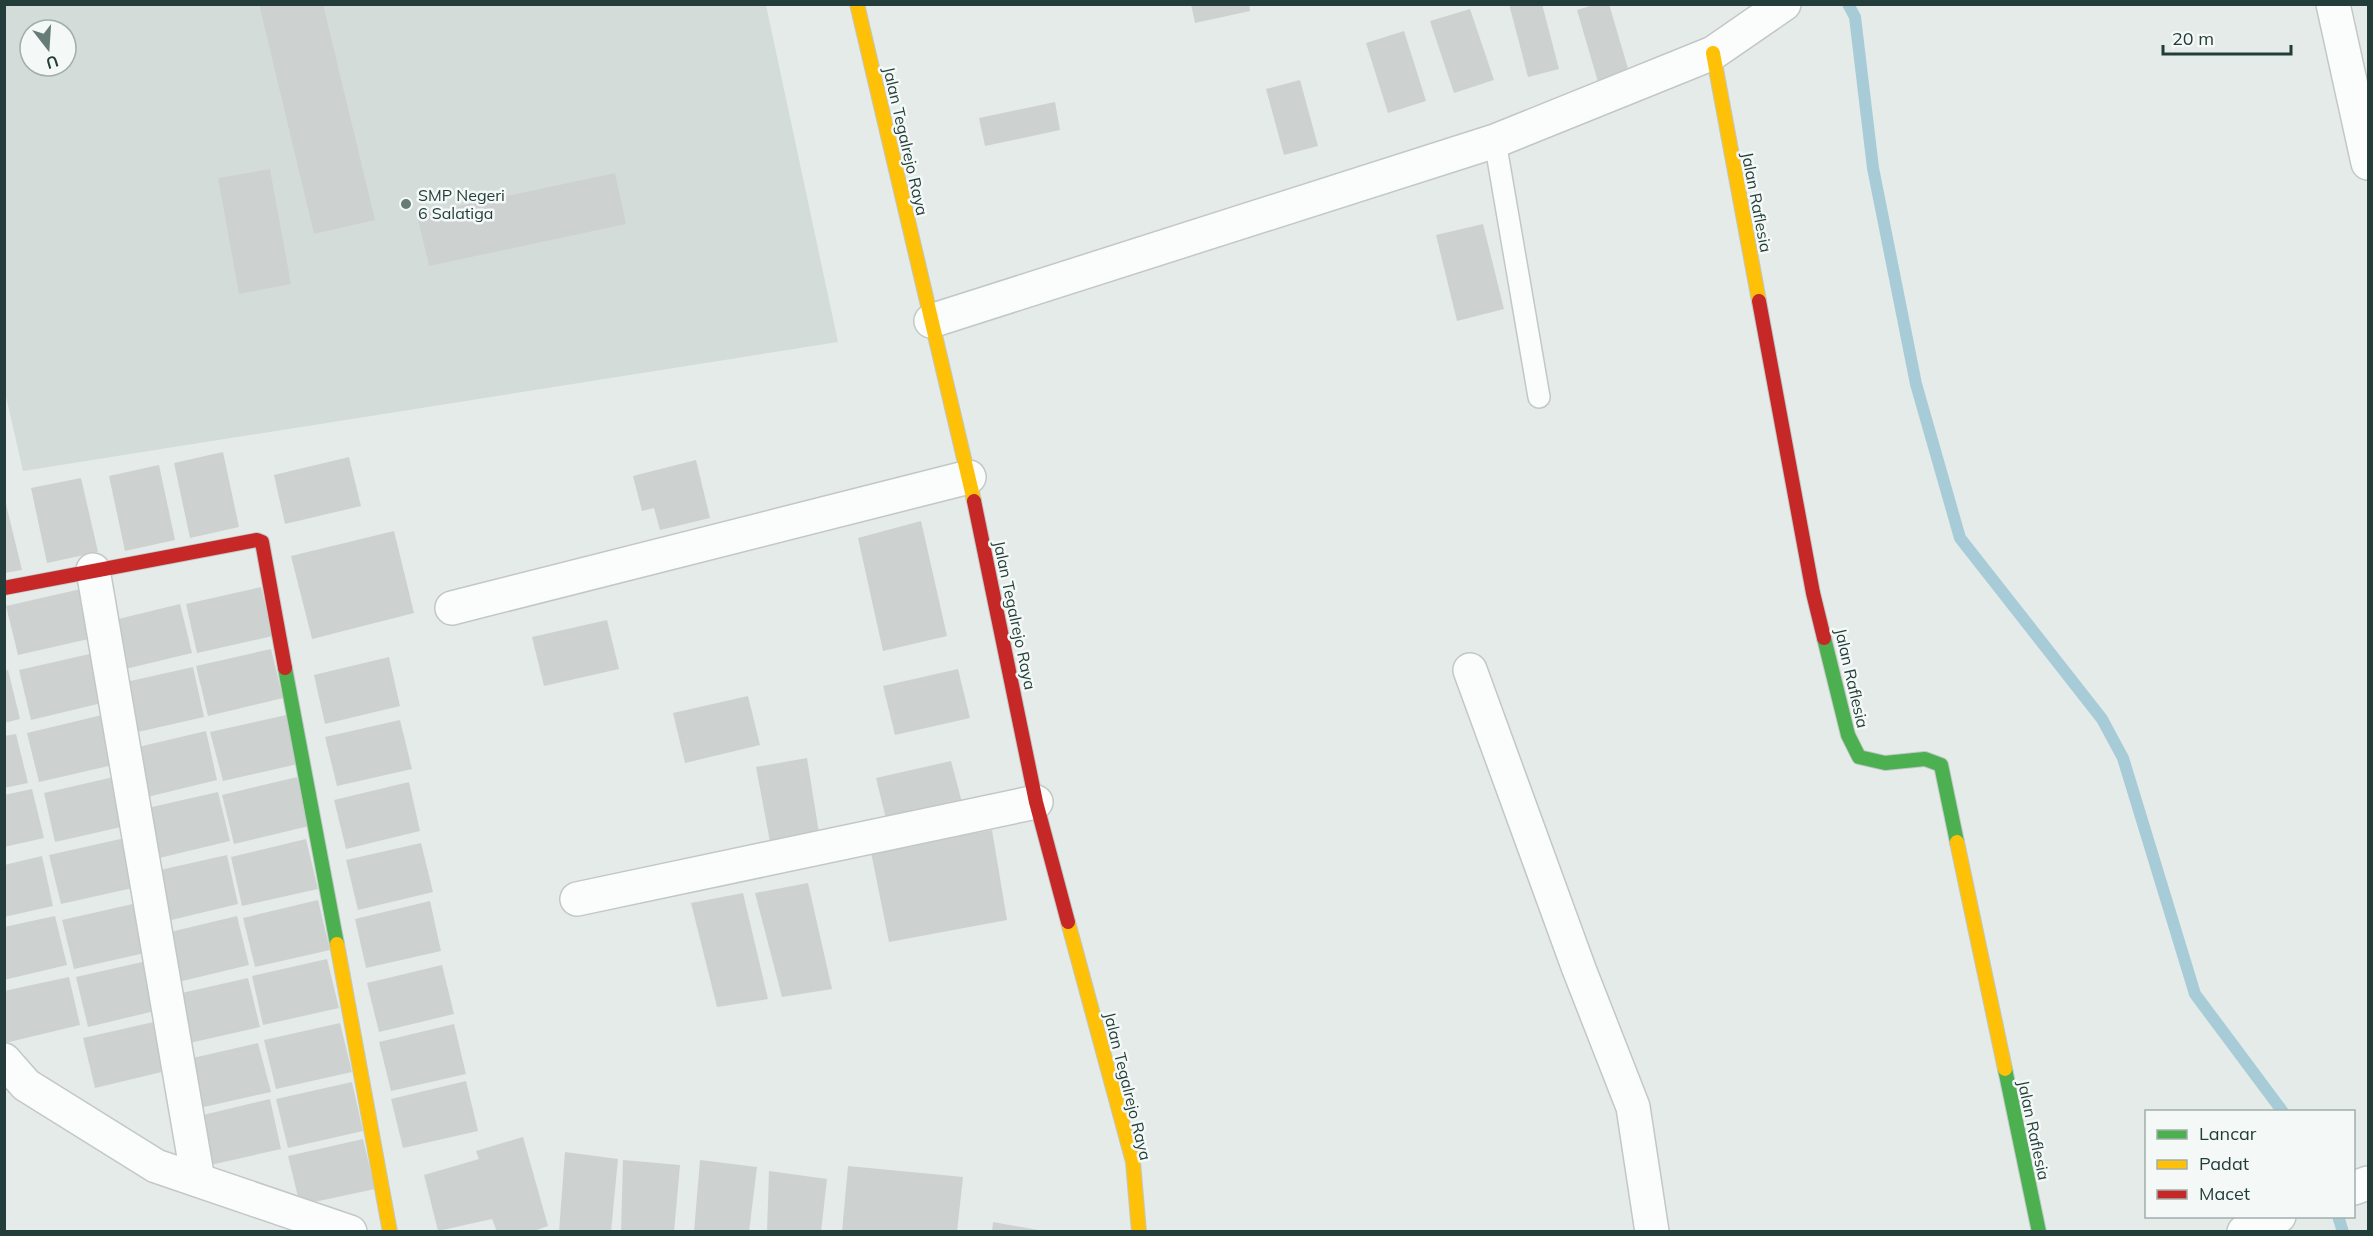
<svg xmlns="http://www.w3.org/2000/svg" width="2373" height="1236" font-family="Mulish,sans-serif">
<style>
.built{fill:#d4dcd9;fill-rule:evenodd}
.lines{fill:none;stroke-linecap:round;stroke-linejoin:round}
.stream{stroke:#a7ccd8;stroke-width:12}
.building{fill:#cdd2d0}
.lane-casing{stroke:#c2c8c6;stroke-width:24}
.street-casing{stroke:#c2c8c6;stroke-width:36}
.fast-casing{stroke:#c1c8c6;stroke-width:16}
.slow-casing{stroke:#c1c8c6;stroke-width:16}
.jam-casing{stroke:#c1c8c6;stroke-width:16}
.lane{stroke:#fbfcfc;stroke-width:21}
.street{stroke:#fbfcfc;stroke-width:33}
.fast{stroke:#4caf50;stroke-width:14}
.slow{stroke:#ffc107;stroke-width:14}
.jam{stroke:#c62828;stroke-width:14}
.poi-dot{fill:#677b77;stroke:#f4f9f7;stroke-width:2}
.labels{text-anchor:middle;stroke-width:5;stroke-linejoin:round;paint-order:stroke}
.street-label{font-size:16px;fill:#233e3a;stroke:#f4f9f7}
.poi-label{font-size:16px;fill:#233e3a;stroke:#f4f9f7;text-anchor:start}
</style>
<rect width="100%" height="100%" fill="#e5ebe9"/>
<path class="built" d="M4,5h762l72,337 -815,129 -19,-83zM30,30h36v36h-36z"/>
<g class="lines">
<g class="stream">
<polyline points="1848,4 1855,17 1873,168 1916,384 1960,538 2102,719 2123,758 2195,994 2283,1112"/>
<polyline points="2338,1216 2343,1232"/>
</g>
</g>
<g class="building">
<polygon points="259,4 323,4 375,220 314,234"/>
<polygon points="1191,4 1249,4 1250,11 1195,23"/>
<polygon points="1509,4 1542,4 1559,69 1528,77"/>
<polygon points="1597,4 1609,4 1629,72 1598,82 1577,10"/>
<polygon points="1470,9 1494,80 1454,93 1430,21"/>
<polygon points="1404,31 1426,101 1388,113 1366,43"/>
<polygon points="1300,80 1318,146 1284,155 1266,89"/>
<polygon points="1055,102 1060,130 985,146 979,118"/>
<polygon points="270,169 291,284 239,294 218,178"/>
<polygon points="615,173 626,224 429,266 417,215"/>
<polygon points="1483,224 1504,309 1457,321 1436,235"/>
<polygon points="223,452 239,527 190,538 174,463"/>
<polygon points="349,457 361,506 285,524 274,475"/>
<polygon points="696,460 710,518 660,530 654,508 642,511 633,476"/>
<polygon points="159,465 175,540 125,551 109,476"/>
<polygon points="81,478 98,552 47,563 31,488"/>
<polygon points="4,496 22,570 4,573"/>
<polygon points="921,521 947,636 883,651 858,538"/>
<polygon points="394,531 414,613 312,639 291,556"/>
<polygon points="261,587 273,636 197,653 186,604"/>
<polygon points="81,589 93,638 18,655 6,606"/>
<polygon points="180,604 192,653 117,671 106,622"/>
<polygon points="607,620 619,669 544,686 532,637"/>
<polygon points="271,649 283,698 208,716 196,666"/>
<polygon points="94,653 106,702 31,720 19,670"/>
<polygon points="389,657 400,706 325,724 314,675"/>
<polygon points="193,667 204,717 129,734 117,684"/>
<polygon points="958,669 970,718 895,735 883,686"/>
<polygon points="8,670 20,719 4,723 4,671"/>
<polygon points="748,696 760,745 685,763 673,713"/>
<polygon points="102,715 113,765 39,782 27,733"/>
<polygon points="286,715 298,764 223,781 210,732"/>
<polygon points="400,720 412,769 337,786 325,737"/>
<polygon points="206,731 217,780 143,798 130,749"/>
<polygon points="16,734 28,783 4,788 4,736"/>
<polygon points="807,758 819,833 770,842 756,767"/>
<polygon points="951,761 964,810 888,827 876,778"/>
<polygon points="118,776 130,825 55,842 44,793"/>
<polygon points="297,777 309,826 234,844 222,795"/>
<polygon points="409,782 420,831 346,849 334,800"/>
<polygon points="32,789 44,838 4,847 4,795"/>
<polygon points="218,792 230,841 155,859 143,809"/>
<polygon points="992,830 1007,920 889,942 871,852"/>
<polygon points="125,838 137,887 61,904 49,855"/>
<polygon points="306,839 318,889 242,906 231,857"/>
<polygon points="421,843 433,892 358,910 346,860"/>
<polygon points="227,855 238,904 163,922 151,872"/>
<polygon points="42,856 53,906 4,917 4,865"/>
<polygon points="808,883 832,989 782,997 755,893"/>
<polygon points="743,893 768,999 717,1007 691,903"/>
<polygon points="318,900 330,950 255,967 243,918"/>
<polygon points="430,901 441,951 366,968 355,919"/>
<polygon points="137,903 149,952 74,969 62,920"/>
<polygon points="55,916 67,965 4,980 4,927"/>
<polygon points="237,916 249,965 174,983 162,934"/>
<polygon points="327,959 339,1008 263,1025 252,976"/>
<polygon points="151,960 163,1009 88,1027 76,977"/>
<polygon points="442,965 454,1014 379,1032 367,983"/>
<polygon points="69,977 80,1025 5,1043 4,991"/>
<polygon points="248,978 260,1027 185,1044 173,995"/>
<polygon points="158,1021 170,1070 95,1088 83,1038"/>
<polygon points="340,1023 352,1072 276,1089 264,1040"/>
<polygon points="454,1024 466,1074 391,1091 379,1042"/>
<polygon points="258,1043 271,1092 195,1109 184,1060"/>
<polygon points="466,1081 478,1131 403,1148 391,1099"/>
<polygon points="352,1082 363,1131 288,1148 276,1099"/>
<polygon points="270,1099 281,1149 206,1166 195,1117"/>
<polygon points="523,1137 548,1226 531,1232 497,1232 492,1219 438,1231 424,1175 479,1159 476,1151"/>
<polygon points="363,1139 375,1189 300,1205 288,1156"/>
<polygon points="565,1152 618,1159 611,1232 559,1232"/>
<polygon points="623,1160 680,1165 674,1232 621,1232"/>
<polygon points="700,1160 757,1167 749,1232 694,1232"/>
<polygon points="848,1166 963,1177 957,1232 842,1232"/>
<polygon points="769,1171 827,1179 821,1232 767,1232"/>
<polygon points="993,1222 1038,1230 1038,1232 992,1232"/>
</g>
<g class="lines">
<defs>
<polyline id="lane" points="1495,141 1539,397"/>
<g id="street">
<polyline points="2333,4 2368,163"/>
<polyline points="931,321 1495,141 1713,53 1784,4"/>
<polyline points="93,570 198,1180"/>
<polyline points="452,608 969,477"/>
<polyline points="1470,670 1579,969 1633,1107 1652,1232"/>
<polyline points="577,899 1036,802"/>
<polyline points="4,1060 26,1085 156,1166 350,1232"/>
<polyline points="2354,1188 2368,1183"/>
<polyline points="2244,1232 2279,1216"/>
</g>
<g id="fast">
<polyline points="1824,638 1848,735 1859,757 1885,763 1925,759 1941,765 1957,842"/>
<polyline points="285,668 337,944"/>
<polyline points="2005,1069 2039,1232"/>
</g>
<g id="slow">
<polyline points="857,4 974,501"/>
<polyline points="1713,53 1759,301"/>
<polyline points="1957,842 2005,1069"/>
<polyline points="1068,922 1133,1162 1139,1232"/>
<polyline points="337,944 390,1232"/>
</g>
<g id="jam">
<polyline points="1759,301 1813,593 1824,638"/>
<polyline points="974,501 1036,802 1068,922"/>
<polyline points="4,588 257,540 262,542 285,668"/>
</g>
</defs>
<use href="#lane" class="lane-casing"/>
<use href="#street" class="street-casing"/>
<use href="#fast" class="fast-casing"/>
<use href="#slow" class="slow-casing"/>
<use href="#jam" class="jam-casing"/>
<use href="#lane" class="lane"/>
<use href="#street" class="street"/>
<use href="#fast" class="fast"/>
<use href="#slow" class="slow"/>
<use href="#jam" class="jam"/>
</g>
<circle class="poi-dot" cx="406" cy="204" r="6"/>
<g class="labels">
<g class="street-label">
<text transform="translate(906 141) rotate(77)" y="6">Jalan Tegalrejo Raya</text>
<text transform="translate(1757 202) rotate(79)" y="6">Jalan Raflesia</text>
<text transform="translate(1015 615) rotate(78)" y="6">Jalan Tegalrejo Raya</text>
<text transform="translate(1852 678) rotate(77)" y="6">Jalan Raflesia</text>
<text transform="translate(1128 1086) rotate(76)" y="6">Jalan Tegalrejo Raya</text>
<text transform="translate(2034 1130) rotate(78)" y="6">Jalan Raflesia</text>
</g>
<g class="poi-label">
<text x="418" y="201">SMP Negeri<tspan x="418" dy="18">6 Salatiga</tspan></text>
</g>
</g>
<rect width="2373" height="1236" fill="none" stroke="#233e3a" stroke-width="12"/>
<rect x="2145" y="1110" width="210" height="108" fill="#f4f9f7" stroke="#a0aeab" stroke-width="1.5"/>
<rect x="2157" y="1130" width="30" height="9" fill="#4caf50" stroke="#a0aeab" stroke-width="1.5"/>
<text x="2199" y="1140" font-size="18" fill="#233e3a">Lancar</text>
<rect x="2157" y="1160" width="30" height="9" fill="#ffc107" stroke="#a0aeab" stroke-width="1.5"/>
<text x="2199" y="1170" font-size="18" fill="#233e3a">Padat</text>
<rect x="2157" y="1190" width="30" height="9" fill="#c62828" stroke="#a0aeab" stroke-width="1.5"/>
<text x="2199" y="1200" font-size="18" fill="#233e3a">Macet</text>
<g transform="translate(48 48) rotate(163)"><circle r="28" fill="#f4f9f7" stroke="#a0aeab" stroke-width="1.5"/>
<path d="M0-4.5L10 22L0 15L-10 22Z" fill="#677b77"/>
<text y="-9" font-size="16" font-weight="bold" text-anchor="middle" fill="#233e3a">U</text>
</g>
<path d="M2163 45v9h128v-9" fill="none" stroke="#233e3a" stroke-width="3"/>
<text x="2172" y="45" font-size="18" fill="#233e3a" stroke="#f4f9f7" stroke-width="4.5" paint-order="stroke">20 m</text>
</svg>
